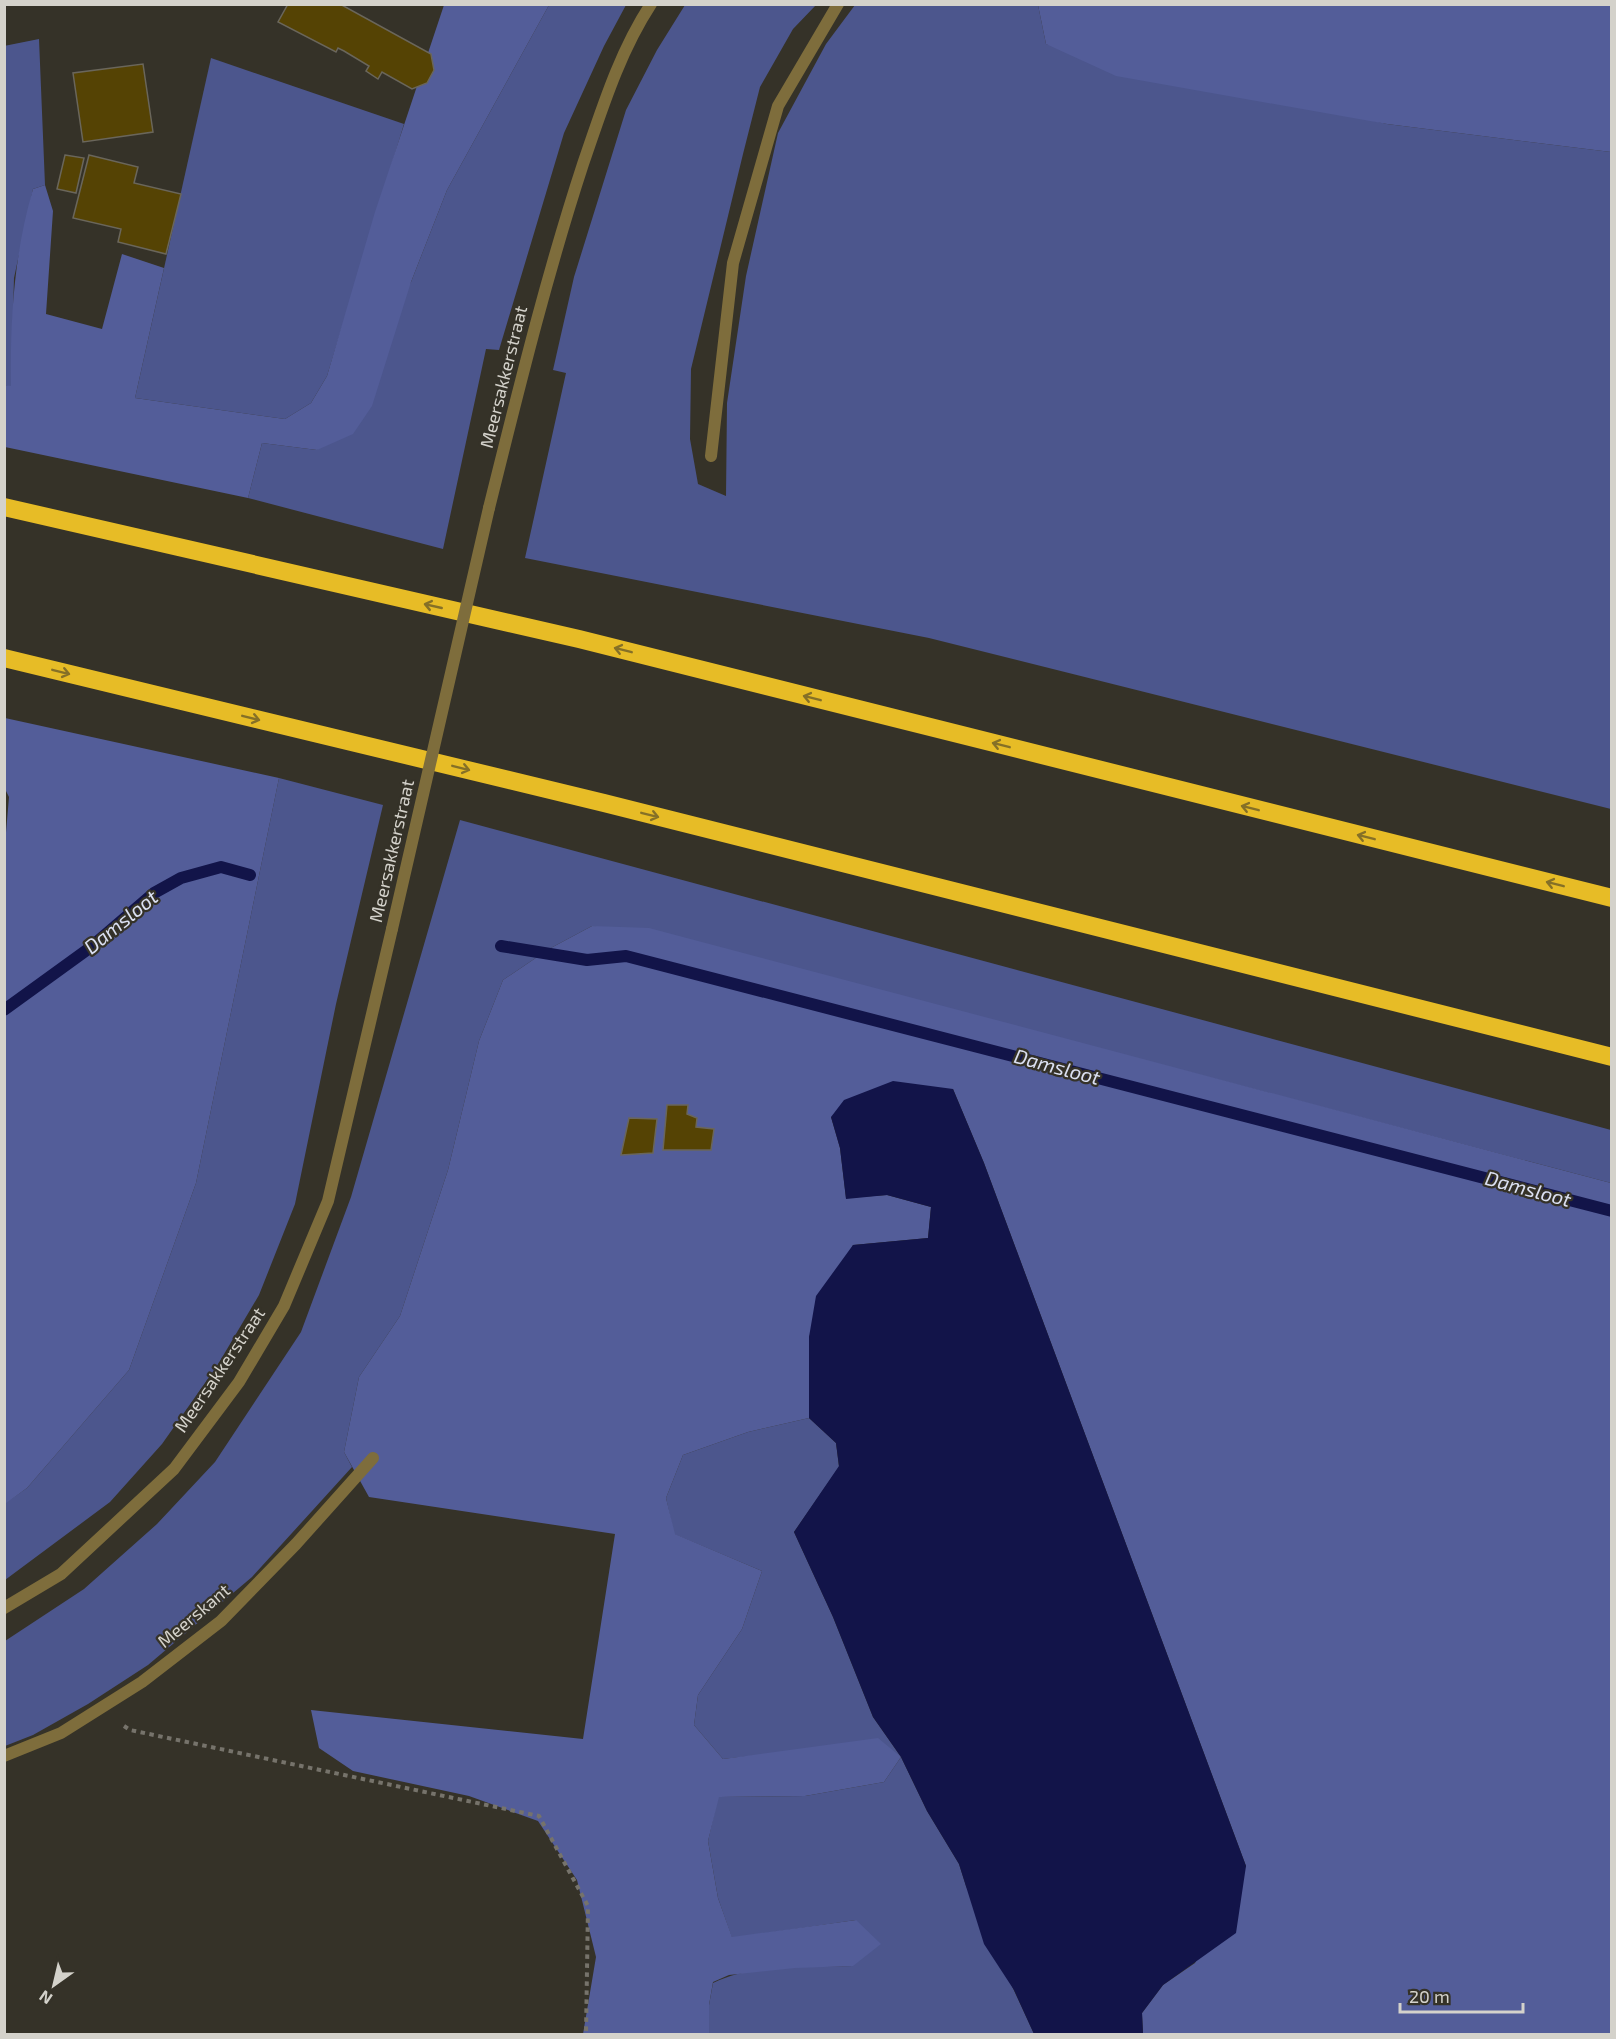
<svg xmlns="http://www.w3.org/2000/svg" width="1616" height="2039" font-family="'Exo 2',sans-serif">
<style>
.green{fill:#4c568d}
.forest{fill:#535d99}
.water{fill:#121449}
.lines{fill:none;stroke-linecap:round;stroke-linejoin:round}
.stream{stroke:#121449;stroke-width:12}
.building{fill:#554304;stroke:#6a665b;stroke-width:1.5}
.path{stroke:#76736b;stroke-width:4;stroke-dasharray:4.5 4.5;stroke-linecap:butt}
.minor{stroke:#7e6d3c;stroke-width:12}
.motorway{stroke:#e7bc26;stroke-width:18}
.minor-bridge{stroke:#7e6d3c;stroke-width:12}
.oneway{stroke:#857027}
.labels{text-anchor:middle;stroke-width:4.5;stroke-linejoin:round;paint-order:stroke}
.street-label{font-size:18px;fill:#d4d2cb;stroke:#353228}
.water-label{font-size:20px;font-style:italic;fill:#dbe0f2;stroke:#353228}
</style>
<rect width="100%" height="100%" fill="#353228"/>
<g class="green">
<polygon points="549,5 626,5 604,46 564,133 499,350 486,349 443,549 248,498 262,443 317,450 411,282 447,190"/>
<polygon points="685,5 816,5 793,29 760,87 743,154 691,369 690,439 698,484 726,496 727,403 746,276 778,133 826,44 855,5 1038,5 1046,44 1387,124 1611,152 1611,809 929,638 525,558 566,373 553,370 574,277 626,110 657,50"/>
<polygon points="39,39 45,185 33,189 14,278 11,387 4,385 4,46"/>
<polygon points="211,58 404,124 327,376 311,403 285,419 135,398"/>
<polygon points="279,778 383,805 336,1004 295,1204 259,1295 217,1366 162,1444 110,1502 5,1580 4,1504 27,1488 129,1370 196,1183"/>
<polygon points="460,820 1611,1130 1611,1183 775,963 592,926 549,949 503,980 479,1041 448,1170 400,1316 359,1377 344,1452 352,1467 252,1577 148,1665 88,1704 33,1735 5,1746 5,1641 84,1589 157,1524 215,1462 301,1332 351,1197"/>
<path d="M809,1418l27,25 3,24 -45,65 39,85 40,100 28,40 26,54 32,53 7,22 68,148h-325v-29l4,-22c41,-20 95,-16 140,-17l3,-46 -124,18 -14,-40 -10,-57 10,-44 87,-1 79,-14 17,-25 -105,-6 -73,8 -29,-34 4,-30 44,-66 20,-58 -88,-37 -8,-36 17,-43 65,-23z"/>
</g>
<g class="forest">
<path d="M444,5h105l-102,185 -36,92 -39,124 -19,28 -36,16 -55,-7 -14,55 -243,-51 -1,-62 7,1c-1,-67 3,-132 22,-197l12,-4 8,26 -7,103 56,15 20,-75 42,14 -29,130 150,21 26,-16 16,-27 48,-164z"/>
<polygon points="1038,5 1611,5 1611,152 1387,124 1116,76 1046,44"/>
<polygon points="5,718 279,778 196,1183 129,1370 27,1488 5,1504 4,856 9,797 5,789"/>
<polygon points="592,926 649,928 1611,1183 1611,2034 1143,2034 1142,2013 1163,1985 1195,1963 1246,1866 984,1163 953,1089 831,1117 840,1148 846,1198 887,1195 931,1207 928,1238 853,1245 809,1337 809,1418 748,1432 683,1455 666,1498 675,1534 762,1571 742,1629 698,1695 694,1725 723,1759 878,1738 901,1757 884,1782 805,1796 719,1797 708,1841 718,1898 732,1937 856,1920 881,1944 853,1966 795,1968 729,1975 713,1982 709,2005 709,2034 583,2034 596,1957 577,1880 538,1821 469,1796 353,1771 319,1748 311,1710 583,1739 615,1534 369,1497 344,1452 359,1377 400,1316 448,1170 479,1041 503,980 549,949"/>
</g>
<polygon class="water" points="893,1081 953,1089 984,1163 1246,1866 1236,1933 1163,1985 1142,2013 1143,2034 1034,2034 1014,1990 984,1944 959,1864 927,1811 901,1757 873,1717 833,1617 794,1532 839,1466 836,1443 809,1418 809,1337 816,1296 853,1245 928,1238 931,1207 887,1195 846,1199 840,1148 831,1117 844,1100"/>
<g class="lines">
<g class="stream">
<polyline points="501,946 587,960 626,956 1612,1211"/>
<polyline points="4,1010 91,947 154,893 181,878 221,867 250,875"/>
</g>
</g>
<g class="building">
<polygon points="288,4 340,4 431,54 434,70 427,83 412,89 382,72 378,79 366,71 369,66 344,51 338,48 336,52 278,22"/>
<polygon points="143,64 153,132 83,142 73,73"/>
<polygon points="65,155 84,158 76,193 57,189"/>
<polygon points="89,155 138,167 134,183 181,194 166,254 118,242 121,229 73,218"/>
<polygon points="667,1105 688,1105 687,1114 697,1118 696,1127 714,1129 711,1150 663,1150"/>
<polygon points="629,1118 657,1119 653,1153 621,1155"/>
</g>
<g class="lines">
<polyline class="path" points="124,1726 130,1730 539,1816 588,1906 586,2034"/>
<g class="minor">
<polyline points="711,456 733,263 778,106 838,4"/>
<path d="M489,508c29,-116 57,-231 94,-344 19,-55 36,-111 68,-160"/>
<polyline points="4,1608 61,1574 174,1469 239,1382 284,1306 328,1201 392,929"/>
<polyline points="4,1756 61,1733 142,1682 221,1621 296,1544 373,1458"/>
</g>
<g class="motorway">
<polyline points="4,507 579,639 1612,898"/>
<polyline points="4,658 604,803 1612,1057"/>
</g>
<polyline class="minor-bridge" points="392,929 489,508"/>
</g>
<defs><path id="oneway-shaft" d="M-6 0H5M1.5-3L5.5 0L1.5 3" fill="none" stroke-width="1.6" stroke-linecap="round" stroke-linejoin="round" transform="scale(1.5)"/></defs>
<g class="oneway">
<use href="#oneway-shaft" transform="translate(433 606) rotate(-167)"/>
<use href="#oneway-shaft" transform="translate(623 650) rotate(-166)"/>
<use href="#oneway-shaft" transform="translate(61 672) rotate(14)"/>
<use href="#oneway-shaft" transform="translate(812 698) rotate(-166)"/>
<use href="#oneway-shaft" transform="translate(251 718) rotate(14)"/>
<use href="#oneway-shaft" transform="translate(1001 745) rotate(-166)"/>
<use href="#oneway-shaft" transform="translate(461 768) rotate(14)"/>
<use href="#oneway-shaft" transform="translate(1250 808) rotate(-166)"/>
<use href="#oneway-shaft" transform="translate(650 815) rotate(14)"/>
<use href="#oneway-shaft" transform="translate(1366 837) rotate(-166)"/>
<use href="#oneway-shaft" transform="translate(1555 884) rotate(-166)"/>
</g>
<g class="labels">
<g class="street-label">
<text transform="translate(504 377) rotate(-76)" y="6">Meersakkerstraat</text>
<text transform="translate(392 851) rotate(-77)" y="6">Meersakkerstraat</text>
<text transform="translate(220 1370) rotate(-56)" y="6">Meersakkerstraat</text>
<text transform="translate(194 1616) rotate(-40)" y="6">Meerskant</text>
</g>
<g class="water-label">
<text transform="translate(121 922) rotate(-39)" y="7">Damsloot</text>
<text transform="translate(1057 1067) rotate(15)" y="7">Damsloot</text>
<text transform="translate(1528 1189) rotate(15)" y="7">Damsloot</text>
</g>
</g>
<rect width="1616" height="2039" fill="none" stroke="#d4d2cb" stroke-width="12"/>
<g transform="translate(54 1985) rotate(214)" stroke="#353228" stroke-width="4.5" paint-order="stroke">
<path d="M0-4.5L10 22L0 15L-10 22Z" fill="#d4d2cb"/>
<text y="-9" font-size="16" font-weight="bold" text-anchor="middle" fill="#d4d2cb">N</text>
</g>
<path d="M1400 2003v9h123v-9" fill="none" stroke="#d4d2cb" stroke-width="3"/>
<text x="1409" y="2003" font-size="18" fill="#d4d2cb" stroke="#353228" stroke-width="4.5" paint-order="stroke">20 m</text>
</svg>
